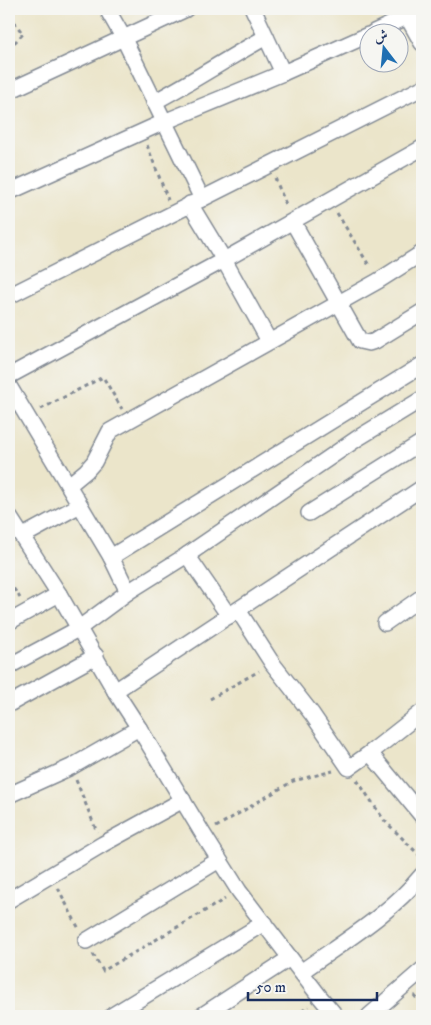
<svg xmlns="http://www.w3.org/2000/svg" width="431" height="1025" font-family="'IM FELL DW Pica',Amiri,serif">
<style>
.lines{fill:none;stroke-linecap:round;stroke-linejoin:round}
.street-casing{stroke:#838a94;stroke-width:18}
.path{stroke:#838a94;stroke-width:3;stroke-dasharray:4 4;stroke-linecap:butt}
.street{stroke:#fff;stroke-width:15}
</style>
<rect width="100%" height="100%" fill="#f6f6f2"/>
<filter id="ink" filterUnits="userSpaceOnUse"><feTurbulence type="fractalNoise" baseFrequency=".02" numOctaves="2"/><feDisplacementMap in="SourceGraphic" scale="10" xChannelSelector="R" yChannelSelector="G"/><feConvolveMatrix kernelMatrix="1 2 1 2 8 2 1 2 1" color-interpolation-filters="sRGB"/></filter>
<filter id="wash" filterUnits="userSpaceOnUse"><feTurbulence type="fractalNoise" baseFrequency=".0096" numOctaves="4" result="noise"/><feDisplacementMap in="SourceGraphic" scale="20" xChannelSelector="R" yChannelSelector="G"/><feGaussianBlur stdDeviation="1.12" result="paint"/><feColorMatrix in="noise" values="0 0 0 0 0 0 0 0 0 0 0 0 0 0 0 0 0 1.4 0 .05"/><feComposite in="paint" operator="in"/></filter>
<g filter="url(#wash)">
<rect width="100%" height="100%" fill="#ebe5ca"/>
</g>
<g filter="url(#ink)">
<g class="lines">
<defs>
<g id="street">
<polyline points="107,9 123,37 202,199"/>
<polyline points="253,9 283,73"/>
<polyline points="408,18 422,43"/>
<polyline points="374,32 422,10"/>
<polyline points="9,91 186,9"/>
<path d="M154,102c38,-20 74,-44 112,-65"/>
<polyline points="9,192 164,122 283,73 368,35"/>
<polyline points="190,204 224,260 269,341"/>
<polyline points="293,222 360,341 369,343 375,341 422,312"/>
<polyline points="9,296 422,88"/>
<polyline points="9,376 224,260 422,148"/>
<polyline points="9,386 111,557 128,592"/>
<polyline points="69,485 86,471 94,462 110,431 378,281 422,253"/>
<polyline points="309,513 422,442"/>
<polyline points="9,516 59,594 115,691 139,728 203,834 239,891 320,997 336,1016"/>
<polyline points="23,536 80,505"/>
<polyline points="187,555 229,616"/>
<polyline points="111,557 422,365"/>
<polyline points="238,610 272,663 312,714 349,768 370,753 422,712"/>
<polyline points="9,622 59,594"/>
<polyline points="385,623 422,597"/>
<polyline points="9,666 78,629 128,592 187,555 358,438 422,399"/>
<polyline points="115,691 422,488"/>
<polyline points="9,704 96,656"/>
<polyline points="370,753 422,816"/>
<polyline points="9,795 71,767 139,728"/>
<polyline points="9,900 103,844 183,800"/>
<polyline points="86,941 219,860"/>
<path d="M301,972c42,-30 88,-57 121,-97"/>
<polyline points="113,1015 264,923"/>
<polyline points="201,1016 290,958"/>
<polyline points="369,1016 422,970"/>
</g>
</defs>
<use href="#street" class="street-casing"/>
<g class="path">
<polyline points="9,15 23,34 9,48"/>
<polyline points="147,145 168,200"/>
<polyline points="275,178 287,207"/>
<polyline points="337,213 370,267"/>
<polyline points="41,409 103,377 122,409"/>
<polyline points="9,582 20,598"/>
<polyline points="210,699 259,671"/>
<polyline points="76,780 97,832"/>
<polyline points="357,780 384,820 422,858"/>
<polyline points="216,827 293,781 333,771"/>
<polyline points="58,888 79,929"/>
<polyline points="93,954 103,971 225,899"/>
<polyline points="414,995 422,1005"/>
<polyline points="296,1016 309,1006"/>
</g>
<use href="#street" class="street"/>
</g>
</g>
<rect width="431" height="1025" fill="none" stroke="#f6f6f2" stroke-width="30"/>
<g transform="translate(384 48) rotate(344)"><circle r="24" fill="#f6f6f2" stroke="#9ea6b7"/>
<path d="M0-4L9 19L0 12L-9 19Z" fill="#1f6fb2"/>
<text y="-8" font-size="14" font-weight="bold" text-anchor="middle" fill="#1b2f5e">ش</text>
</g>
<path d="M248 992v8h129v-8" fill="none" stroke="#1b2f5e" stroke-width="2.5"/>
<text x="256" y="992" font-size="15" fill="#1b2f5e" stroke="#f6f6f2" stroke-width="4" paint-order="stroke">50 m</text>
</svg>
